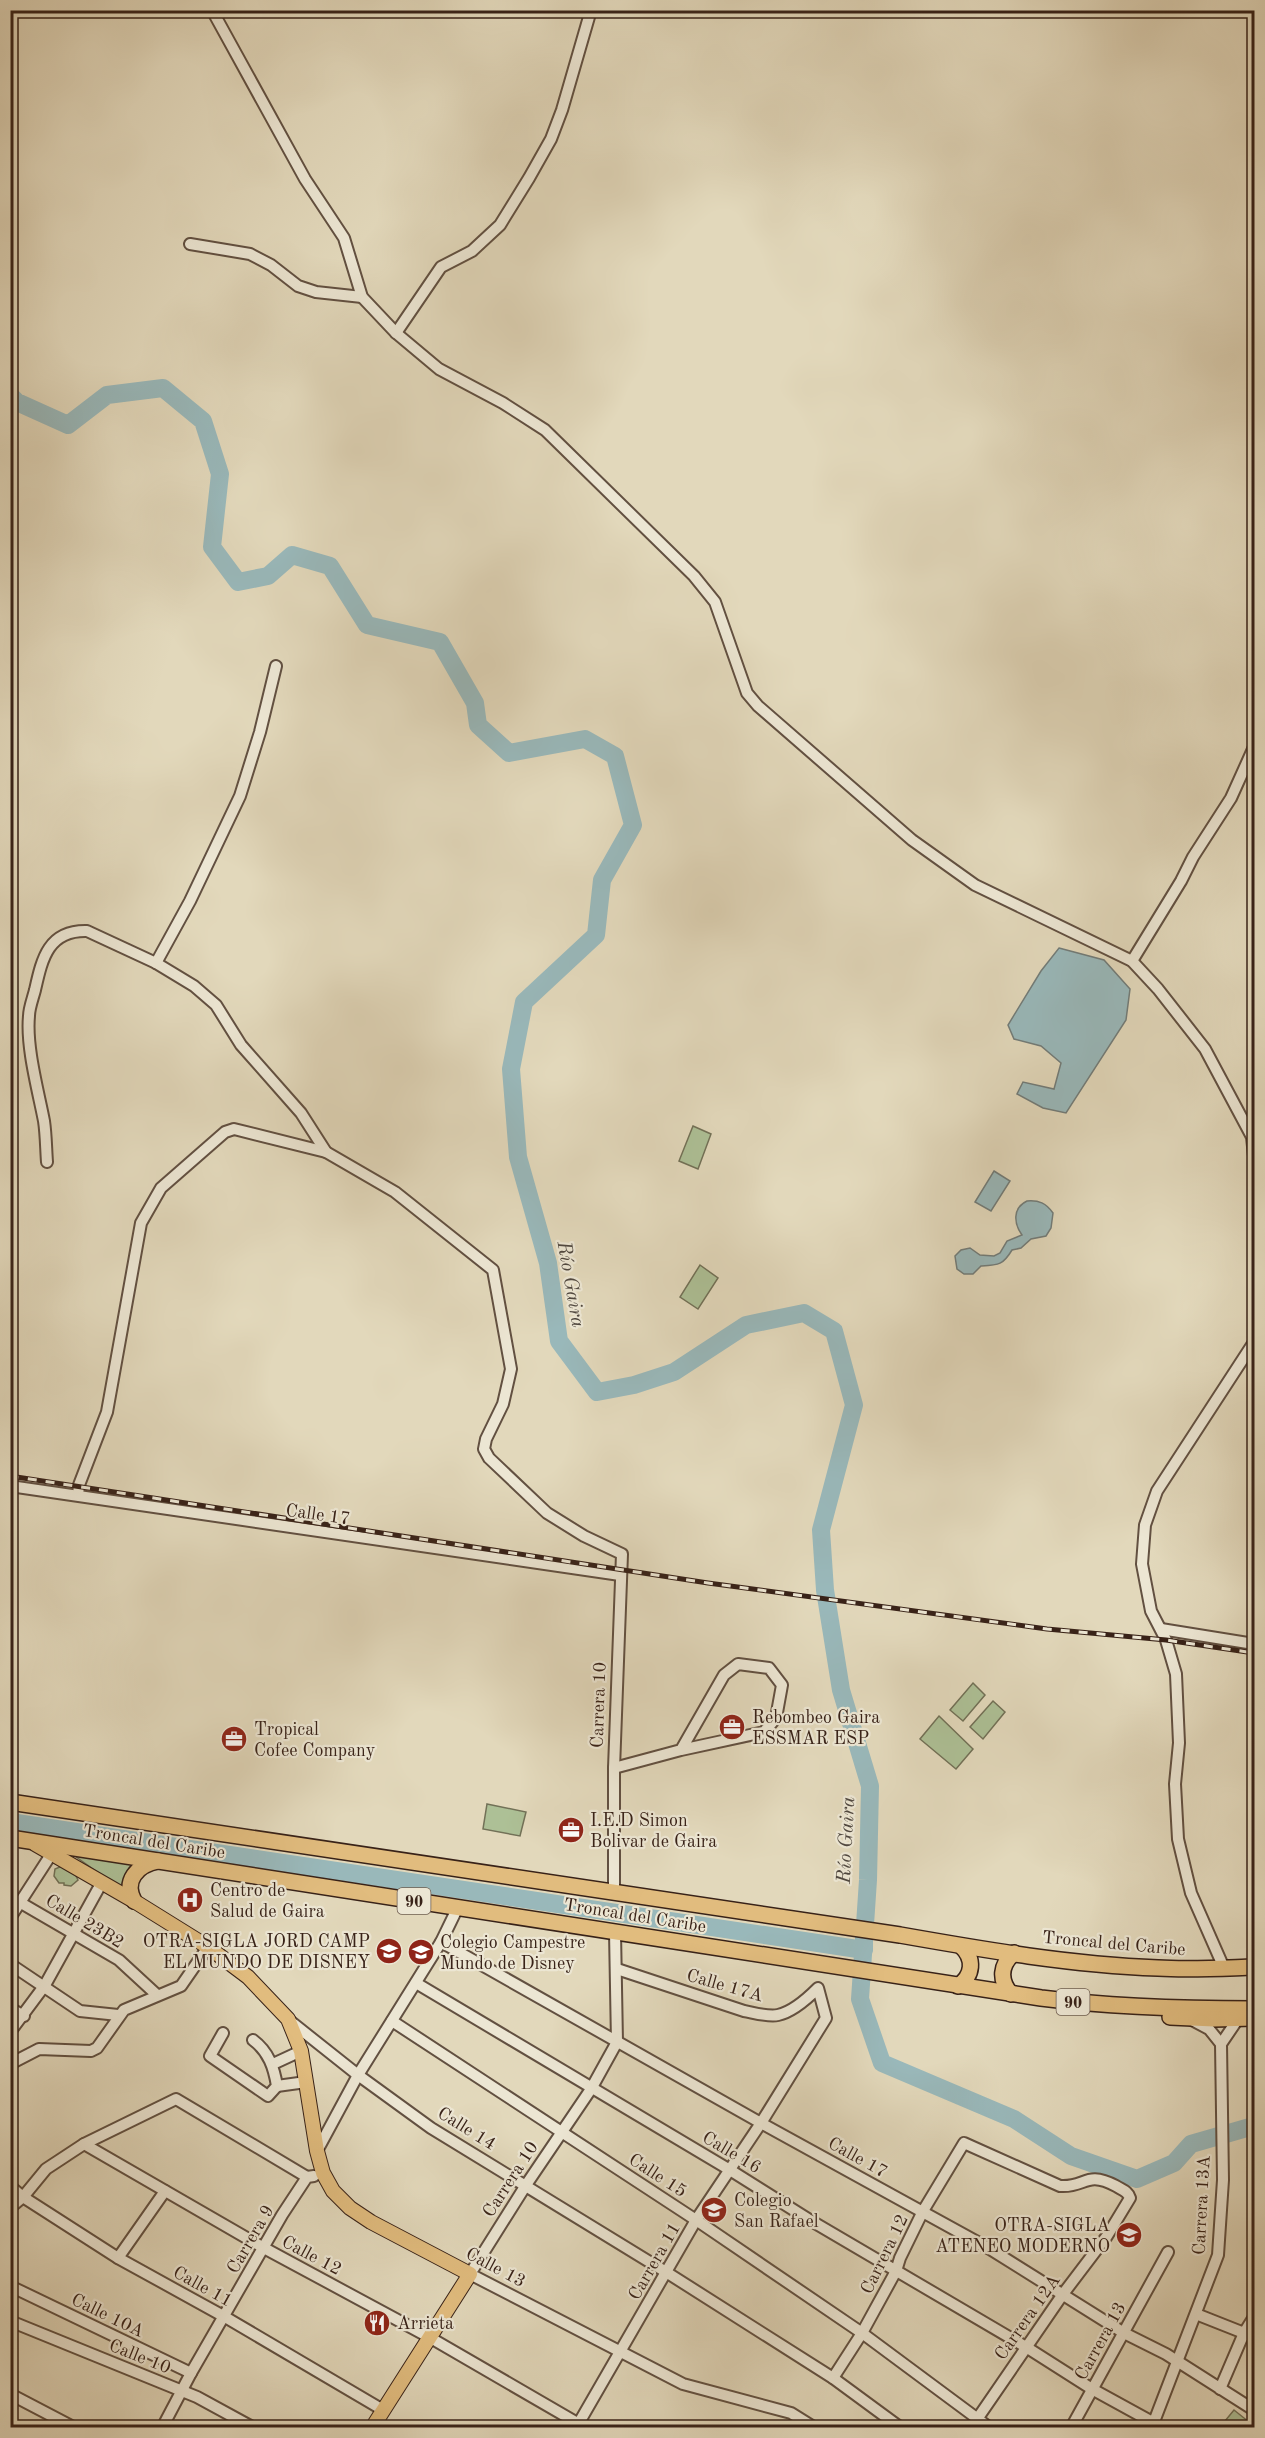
<svg xmlns="http://www.w3.org/2000/svg" width="1265" height="2438" font-family="'Old Standard TT',serif">
<style>
.green{fill:#adc096;stroke:#727157;stroke-width:1.5}
.water{fill:#99b8ba;stroke:#727c79;stroke-width:1.5}
.lines{fill:none;stroke-linecap:round;stroke-linejoin:round}
.river{stroke:#99b8ba;stroke-width:18}
.minor-casing{stroke:#625041;stroke-width:14}
.major-casing{stroke:#382218;stroke-width:16}
.highway-casing{stroke:#382218;stroke-width:18}
.minor{stroke:#ece6d3;stroke-width:10}
.major{stroke:#e1bc7e;stroke-width:14}
.highway{stroke:#e1bc7e;stroke-width:15}
.rail-casing{stroke:#382218;stroke-width:5}
.rail{stroke:#ece6d3;stroke-width:3;stroke-dasharray:9;stroke-linecap:butt}
.labels{text-anchor:middle;stroke-width:4.5;stroke-linejoin:round;paint-order:stroke}
.shield{fill:#ece6d3;stroke:#6e5d50;stroke-width:1.5}
.shield-label{font-size:16px;font-weight:bold;fill:#382218}
.street-label{font-size:18px;fill:#382218;stroke:#ece6d3}
.poi-label{font-size:18px;fill:#382218;stroke:#ece6d3;text-anchor:start}
.water-label{font-size:20px;font-style:italic;fill:#504840;stroke:#ece6d3}
</style>
<rect width="100%" height="100%" fill="#e2d8bb"/>
<filter id="stains"><feTurbulence type="fractalNoise" baseFrequency=".00333" numOctaves="4"/><feColorMatrix values="0 0 0 0 .2 0 0 0 0 .09 0 0 0 0 .02 0 0 0 .5 -.17"/></filter>
<radialGradient id="worn" r=".72"><stop offset=".6" stop-color="#630" stop-opacity="0"/><stop offset="1" stop-color="#630" stop-opacity=".3"/></radialGradient>
<g class="green">
<polygon points="693,1126 711,1134 698,1169 679,1161"/>
<polygon points="700,1265 718,1278 698,1309 680,1297"/>
<polygon points="973,1683 985,1695 963,1721 950,1710"/>
<polygon points="993,1701 1005,1712 983,1739 970,1727"/>
<polygon points="939,1716 973,1749 956,1769 920,1739"/>
<polygon points="487,1804 526,1812 520,1836 483,1829"/>
<polygon points="65,1849 133,1865 125,1877 124,1891"/>
<polygon points="62,1866 75,1874 78,1880 71,1886 64,1885 64,1883 59,1883 54,1876 55,1869"/>
<polygon points="1234,2410 1254,2426 1254,2427 1220,2427"/>
</g>
<g class="water">
<polygon points="1059,948 1104,960 1130,989 1126,1020 1066,1113 1043,1108 1017,1094 1023,1082 1054,1089 1061,1063 1041,1046 1014,1039 1008,1025 1041,971"/>
<polygon points="994,1171 1010,1181 991,1211 975,1202"/>
<path d="M1027,1201c12,-1 19,2 26,12l-2,15 -5,8 -15,3 -10,9 -9,2c-9,15 -13,15 -31,16l-8,8h-9l-7,-5 -2,-13 6,-6 9,-2 10,7 14,1 6,-3 7,-12 15,-6c-8,-11 -10,-27 5,-34z"/>
</g>
<g class="lines">
<g class="river">
<polyline points="10,395 17,402 68,425 107,395 163,388 203,421 220,474 212,547 238,582 268,576 292,555 330,566 367,625 440,642 475,703 478,725 509,753 585,739 615,756 633,825 602,880 596,935 524,1002 511,1069 518,1157 548,1263 559,1341 597,1392 634,1385 674,1372 746,1325 804,1313 834,1331 854,1405 821,1530 825,1590 841,1690 870,1786 868,1880 860,1999 882,2063 1014,2119 1071,2156 1137,2179 1174,2163 1191,2144 1250,2127 1254,2131"/>
<polyline points="10,1822 864,1950 864,1938"/>
</g>
<defs>
<g id="minor">
<polyline points="212,10 305,179 344,238 362,297 396,333 439,369 503,403 545,430 694,576 715,602 747,693 758,706 912,840 975,885 1132,961 1158,989 1205,1049 1252,1137 1254,1156"/>
<polyline points="190,244 250,254 271,265 298,286 316,292 362,297"/>
<polyline points="396,333 441,267 472,251 500,225 529,178 551,139 562,110 591,10"/>
<polyline points="1132,961 1181,881 1193,857 1231,798 1254,747"/>
<polyline points="156,963 190,901 240,796 260,732 276,666"/>
<path d="M47,1162c-1,-13 -1,-28 -3,-41 -6,-31 -18,-74 -15,-105 0,-8 4,-18 6,-26 7,-31 13,-60 52,-59l69,32 38,23 22,19 25,40 60,68 25,39 69,40 98,78 18,99 -8,35 -17,35 -2,10 5,9 58,55 37,23 38,18 -8,214v124"/>
<polyline points="10,1486 620,1575"/>
<polyline points="78,1495 79,1485 107,1412 141,1223 161,1188 225,1132 234,1129 326,1152"/>
<polyline points="1161,1629 1254,1644"/>
<polyline points="614,1768 681,1750 764,1732 776,1718 782,1685 769,1668 738,1664 724,1675 681,1750"/>
<polyline points="21,1903 119,1960 157,1995"/>
<polyline points="10,1918 52,1853"/>
<polyline points="615,1932 617,2042 591,2089 526,2185 470,2274 683,2384 791,2413 815,2428"/>
<polyline points="441,1942 761,2123 990,2249 1124,2333 1166,2354 1254,2410"/>
<polyline points="10,1964 80,2011 118,2015"/>
<polyline points="1224,1968 1191,1893 1178,1839 1175,1784 1179,1743 1176,1674 1166,1640 1151,1611 1142,1564 1145,1525 1157,1491 1254,1342"/>
<polyline points="416,1983 730,2170 808,2219 1026,2347 1092,2389 1154,2423"/>
<polyline points="10,2008 24,2016"/>
<polyline points="1192,2020 1209,2029 1221,2044"/>
<polyline points="290,2021 358,2075 431,2128 666,2272 833,2378 901,2428"/>
<polyline points="392,2021 696,2220 862,2333 990,2428"/>
<polyline points="10,2032 45,1985 102,1882"/>
<path d="M223,2033l-13,23 58,40 9,-10c-3,-18 -8,-34 -24,-46"/>
<polyline points="10,2064 39,2049 91,2051 97,2048 124,2010 181,1986 208,1947"/>
<polyline points="273,2064 301,2051"/>
<polyline points="277,2086 306,2082"/>
<polyline points="84,2144 264,2248 429,2337 586,2428"/>
<polyline points="317,2151 358,2075 441,1942 458,1907"/>
<polyline points="10,2186 23,2197 118,2258 225,2317 383,2410"/>
<polyline points="10,2208 23,2197 46,2169 84,2144 176,2099 307,2177"/>
<polyline points="118,2258 165,2191"/>
<polyline points="10,2286 191,2373"/>
<polyline points="1196,2314 1244,2333 1254,2339"/>
<polyline points="10,2321 197,2397 254,2428"/>
<path d="M833,2378l29,-45 34,-62 4,-13 23,-47 41,-68 96,43c26,2 25,-16 56,0 6,4 12,5 14,12l-23,38 -44,58 -92,134"/>
<polyline points="1220,2389 1244,2333 1254,2317"/>
<polyline points="10,2394 75,2428"/>
<polyline points="1152,2427 1218,2255 1223,2180 1221,2044 1238,2019"/>
<polyline points="162,2428 191,2373 282,2215 307,2177 314,2176"/>
<path d="M576,2428l120,-208 65,-97 65,-105 -8,-30c-10,10 -26,24 -40,27 -10,2 -23,-2 -34,-4l-127,-42"/>
<polyline points="1071,2428 1168,2252"/>
</g>
<polyline id="major" points="35,1844 134,1901 208,1947 248,1977 288,2019 301,2051 317,2151 323,2173 333,2191 350,2208 371,2222 470,2274 372,2428"/>
<g id="highway">
<path d="M10,1802l890,133c85,15 172,30 258,33 32,2 65,0 96,-1"/>
<path d="M10,1838l1031,160c71,9 142,11 213,11"/>
<path d="M134,1901c-11,-20 3,-36 24,-40"/>
<path d="M958,1986c15,-10 17,-27 3,-40"/>
<path d="M1011,1994c-12,-14 -11,-29 3,-41"/>
<polyline points="1170,2017 1214,2019 1254,2018"/>
</g>
</defs>
<use href="#minor" class="minor-casing"/>
<use href="#major" class="major-casing"/>
<use href="#highway" class="highway-casing"/>
<use href="#minor" class="minor"/>
<use href="#major" class="major"/>
<use href="#highway" class="highway"/>
<defs>
<polyline id="rail" points="10,1476 708,1583 1047,1629 1166,1640 1254,1653"/>
</defs>
<use href="#rail" class="rail-casing"/>
<use href="#rail" class="rail"/>
</g>
<defs>
<symbol id="office-disc" viewBox="-11 -11 22 22"><circle r="9.5" fill="#8f2418" stroke="#ece6d3"/><path d="M-6-3h4V-5.5h4V-3h4V5H-6ZM-1-4.5V-3h2v-1.5ZM-6 0V1H6V0Z" fill="#fff"/></symbol>
<symbol id="hospital-disc" viewBox="-11 -11 22 22"><circle r="9.5" fill="#8f2418" stroke="#ece6d3"/><path d="M-5-5h3v3.5h4V-5h3V5h-3V1.5h-4V5h-3Z" fill="#fff"/></symbol>
<symbol id="school-disc" viewBox="-11 -11 22 22"><circle r="9.5" fill="#8f2418" stroke="#ece6d3"/><path d="M0-5L7-2L0 1L-7-2ZM-4 1L0 2.5L4 1V4Q0 6-4 4Z" fill="#fff"/></symbol>
<symbol id="restaurant-disc" viewBox="-11 -11 22 22"><circle r="9.5" fill="#8f2418" stroke="#ece6d3"/><path d="M-5-6h1v4h1v-4h1v4h1v-4h1v5L-1.5 .5V6h-2V.5L-5-1ZM5-6V6H3V1.5H1.5Q1.5-4 5-6Z" fill="#fff"/></symbol>
</defs>
<g fill-rule="evenodd">
<use href="#office-disc" x="717" y="1712" width="30" height="30"/>
<use href="#office-disc" x="219" y="1724" width="30" height="30"/>
<use href="#office-disc" x="556" y="1815" width="30" height="30"/>
<use href="#hospital-disc" x="175" y="1885" width="30" height="30"/>
<use href="#school-disc" x="374" y="1936" width="30" height="30"/>
<use href="#school-disc" x="406" y="1937" width="30" height="30"/>
<use href="#school-disc" x="699" y="2195" width="30" height="30"/>
<use href="#school-disc" x="1114" y="2220" width="30" height="30"/>
<use href="#restaurant-disc" x="362" y="2308" width="30" height="30"/>
</g>
<g class="labels">
<g class="shield">
<rect x="397.5" y="1888" width="33" height="26" rx="4.5"/>
<rect x="1056.5" y="1989" width="33" height="26" rx="4.5"/>
</g>
<g class="shield-label">
<text x="414" y="1907">90</text>
<text x="1073" y="2008">90</text>
</g>
<g class="street-label">
<text transform="translate(318 1514) rotate(8)" y="6">Calle 17</text>
<text transform="translate(598 1705) rotate(-88)" y="6">Carrera 10</text>
<text transform="translate(154 1841) rotate(9)" y="6">Troncal del Caribe</text>
<text transform="translate(635 1915) rotate(9)" y="6">Troncal del Caribe</text>
<text transform="translate(85 1921) rotate(31)" y="6">Calle 23B2</text>
<text transform="translate(1114 1943) rotate(5)" y="6">Troncal del Caribe</text>
<text transform="translate(725 1985) rotate(16)" y="6">Calle 17A</text>
<text transform="translate(467 2128) rotate(32)" y="6">Calle 14</text>
<text transform="translate(732 2152) rotate(31)" y="6">Calle 16</text>
<text transform="translate(858 2157) rotate(29)" y="6">Calle 17</text>
<text transform="translate(658 2175) rotate(33)" y="6">Calle 15</text>
<text transform="translate(510 2179) rotate(-57)" y="6">Carrera 10</text>
<text transform="translate(1201 2205) rotate(-87)" y="6">Carrera 13A</text>
<text transform="translate(250 2239) rotate(-60)" y="6">Carrera 9</text>
<text transform="translate(884 2254) rotate(-64)" y="6">Carrera 12</text>
<text transform="translate(312 2255) rotate(28)" y="6">Calle 12</text>
<text transform="translate(654 2261) rotate(-60)" y="6">Carrera 11</text>
<text transform="translate(496 2267) rotate(28)" y="6">Calle 13</text>
<text transform="translate(203 2286) rotate(29)" y="6">Calle 11</text>
<text transform="translate(108 2315) rotate(26)" y="6">Calle 10A</text>
<text transform="translate(1027 2317) rotate(-55)" y="6">Carrera 12A</text>
<text transform="translate(1100 2341) rotate(-61)" y="6">Carrera 13</text>
<text transform="translate(140 2356) rotate(22)" y="6">Calle 10</text>
</g>
<g class="poi-label">
<text x="752" y="1723">Rebombeo Gaira<tspan x="752" dy="21">ESSMAR ESP</tspan></text>
<text x="254" y="1735">Tropical<tspan x="254" dy="21">Cofee Company</tspan></text>
<text x="590" y="1826">I.E.D Simon<tspan x="590" dy="21">Bolivar de Gaira</tspan></text>
<text x="210" y="1896">Centro de<tspan x="210" dy="21">Salud de Gaira</tspan></text>
<text x="370" y="1947" text-anchor="end">OTRA-SIGLA JORD CAMP<tspan x="370" dy="21">EL MUNDO DE DISNEY</tspan></text>
<text x="440" y="1948">Colegio Campestre<tspan x="440" dy="21">Mundo de Disney</tspan></text>
<text x="734" y="2206">Colegio<tspan x="734" dy="21">San Rafael</tspan></text>
<text x="1110" y="2231" text-anchor="end">OTRA-SIGLA<tspan x="1110" dy="21">ATENEO MODERNO</tspan></text>
<text x="397" y="2329">Arrieta</text>
</g>
<g class="water-label">
<text transform="translate(572 1284) rotate(80)" y="7">Río Gaira</text>
<text transform="translate(845 1840) rotate(-87)" y="7">Río Gaira</text>
</g>
</g>
<rect width="1265" height="2438" fill="none" stroke="#e2d8bb" stroke-width="36"/>
<rect x="12" y="12" width="1241" height="2414" fill="none" stroke="#382218" stroke-width="3"/>
<rect x="18" y="18" width="1229" height="2402" fill="none" stroke="#382218" stroke-width="1.5"/>
<rect width="100%" height="100%" filter="url(#stains)"/>
<rect width="100%" height="100%" fill="url(#worn)"/>
</svg>
